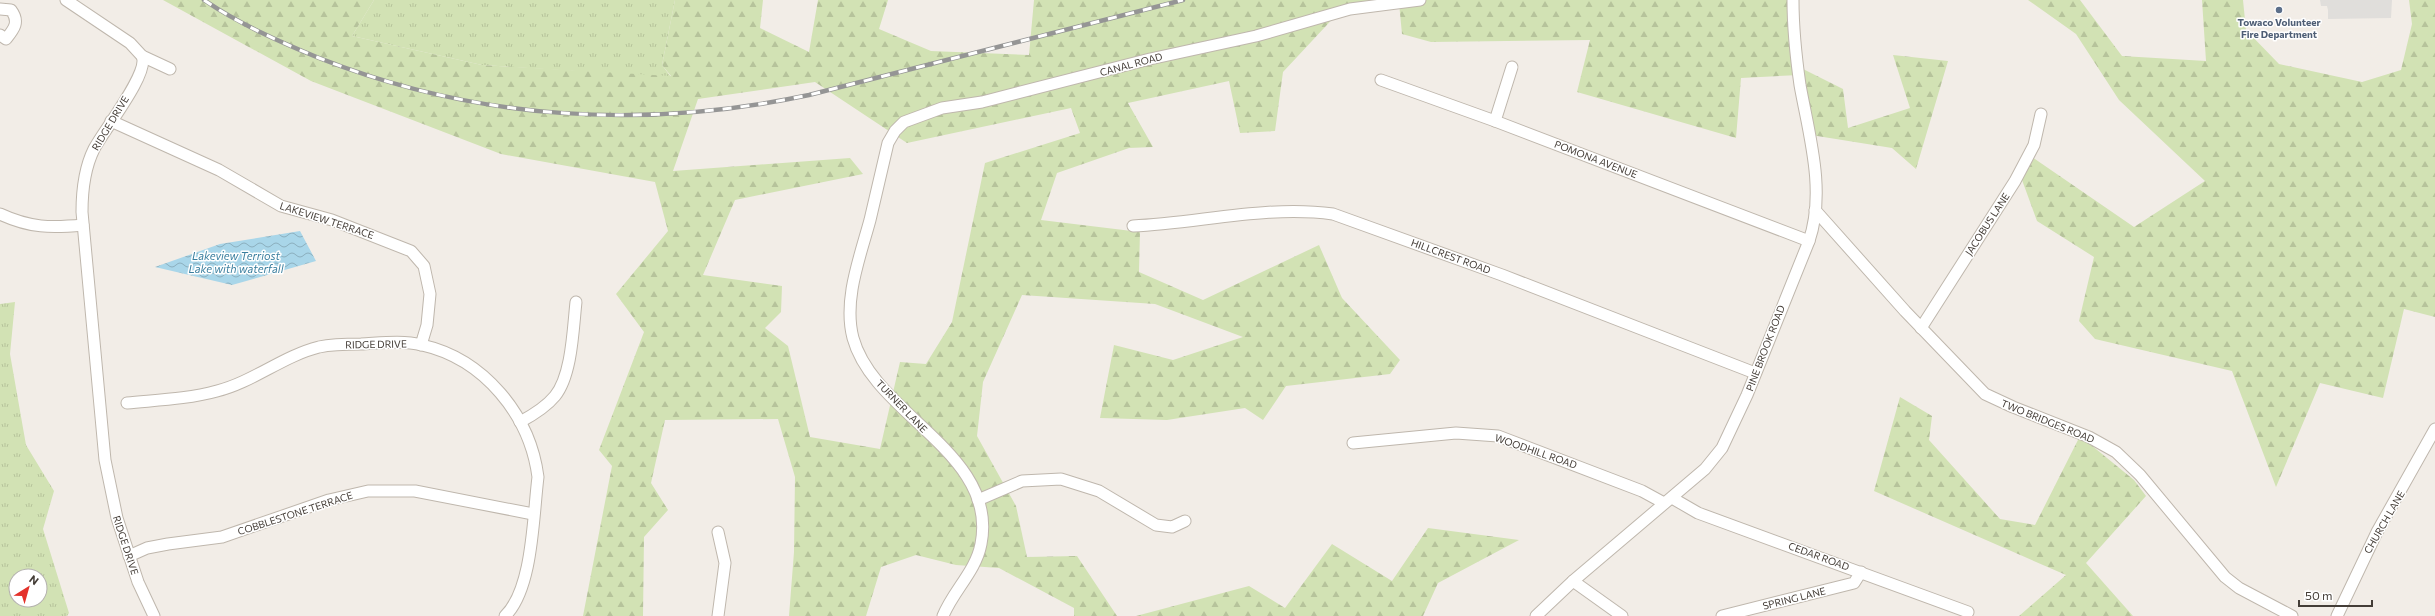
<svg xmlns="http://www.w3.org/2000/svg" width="2435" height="616" font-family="Commissioner,sans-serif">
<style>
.grass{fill:url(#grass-tufts);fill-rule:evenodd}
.forest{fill:url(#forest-firs);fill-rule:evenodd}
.parking{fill:#e0dedb}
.water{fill:url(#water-waves)}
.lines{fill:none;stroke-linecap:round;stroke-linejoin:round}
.minor-casing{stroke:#bfb7ad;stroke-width:13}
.minor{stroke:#fff;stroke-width:11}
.rail-casing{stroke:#959595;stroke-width:4.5}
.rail{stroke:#fff;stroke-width:3;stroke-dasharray:9;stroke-linecap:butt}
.service-dot{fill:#5c6f8a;stroke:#fff;stroke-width:1.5}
.labels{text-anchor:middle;stroke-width:3;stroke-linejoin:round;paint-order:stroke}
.service-label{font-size:10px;font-weight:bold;fill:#4e5e75;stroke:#fff}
.street-label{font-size:10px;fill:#443d37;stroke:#fff}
.water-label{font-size:11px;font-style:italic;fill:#397e9e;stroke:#fff}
</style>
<defs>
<pattern id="grass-tufts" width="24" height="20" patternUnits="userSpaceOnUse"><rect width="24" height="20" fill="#d2e2b4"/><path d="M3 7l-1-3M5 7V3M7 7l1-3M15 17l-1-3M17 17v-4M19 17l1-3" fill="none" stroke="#b6c39b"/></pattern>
<pattern id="forest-firs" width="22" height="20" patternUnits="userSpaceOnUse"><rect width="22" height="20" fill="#d2e2b4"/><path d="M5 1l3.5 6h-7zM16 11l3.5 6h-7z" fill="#b6c39b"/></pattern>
<pattern id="water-waves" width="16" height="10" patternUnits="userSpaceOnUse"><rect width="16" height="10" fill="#a9d6e9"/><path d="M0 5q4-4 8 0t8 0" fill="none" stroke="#8bafbe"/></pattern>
</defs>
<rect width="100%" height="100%" fill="#f2ede7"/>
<g class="grass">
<polygon points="374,0 675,0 662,65 671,77 482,65 352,36"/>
<path d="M15,302l-5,52 16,91 28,46 -11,38 26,84 -2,3h-67v-312zM16,576h24v24h-24z"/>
</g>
<g class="forest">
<path d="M163,0h211l-22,36 130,29 189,11 -9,-11 13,-65h88l-3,28 49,24 9,-52h70l-9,29 52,22 98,4 5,-55h757l8,67 44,22 5,39 62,-20 -17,-53 55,6 -32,108 -24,-21 -81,-13 -12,-60 -58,3 -5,60 -159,-46 13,-52 -159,2 -29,-8 -3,-31 -60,9 -56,60 -8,59 -35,2 -11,-52 -101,22 25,44 -24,1 -72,25 -16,47 99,12 -1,40 64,28 116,-55 23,53 58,62 -10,14 -104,12 -23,34 -18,-12 -78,12 -67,-2 14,-73 59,15 70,-23 -88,-33 -133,-9 -39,87 -6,54 39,70 11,51 50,-1 40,60h-43v-8l-75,-40 -43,-3 -40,-10 -35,12 -15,49h-77l5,-64 1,-75 -17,-58 -113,1 -14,63 17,27 -24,27 -1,79h-60l29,-150 -13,-16 45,-118 -28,-38 52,-63 -13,-49 -154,-28 -190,-73zM815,82l92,61 164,-35 9,25 -95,30 -33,159 -26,42 -26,-2 -20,87 -70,-12 -22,-91 -23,-18 16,-16 1,-26 -79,-11 32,-75 128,-26 -13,-16 -177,13 25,-72z"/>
<polygon points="2028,0 2080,0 2122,56 2206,61 2202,0 2243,0 2246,30 2279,64 2362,82 2401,70 2412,24 2409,0 2435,0 2435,317 2404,309 2383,398 2320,383 2276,487 2232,371 2095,339 2079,321 2094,257 2037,221 2022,180 2032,157 2134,227 2205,181 2119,100 2076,34"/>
<polygon points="1900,397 1932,416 1929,440 2000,519 2035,525 2080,436 2134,480 2146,496 2086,563 2133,616 2019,616 2066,575 1874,491"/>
<polygon points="1428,528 1519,540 1438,583 1423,616 1136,616 1249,586 1285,608 1332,544 1392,581"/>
</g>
<polygon class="parking" points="2320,0 2392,0 2391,18 2328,19 2328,10 2327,6 2321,6"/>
<polygon class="water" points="300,231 316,261 232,285 155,267 220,244"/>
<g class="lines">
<defs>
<g id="minor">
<polyline points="66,0 130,43 142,56 170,69"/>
<path d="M0,9l11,1c9,12 3,19 -5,29l-6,-4"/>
<path d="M142,56c8,17 -39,75 -48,93 -10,20 -12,42 -12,63l23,248 12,58 21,64 16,34"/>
<polyline points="1381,80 1495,121 1809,241"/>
<polyline points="111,121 219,170 281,206 332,220 411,251 424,266 430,294 427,325 421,345"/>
<polyline points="1495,121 1512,67"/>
<polyline points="1815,210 1905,311 1985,394 2013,407 2089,437 2116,452 2140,475 2225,577 2239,588 2292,616"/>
<path d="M0,214c30,14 51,14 83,11"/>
<path d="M1133,226c66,-3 134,-21 200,-12l169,61 253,98"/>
<polyline points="1921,328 2015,181 2034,145 2041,114"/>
<path d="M127,403c30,-3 61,-4 90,-12 36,-9 66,-35 102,-44 14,-3 29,-3 42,-3 20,-1 41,-4 61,1 62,14 108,70 116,132 -5,39 -5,112 -33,139"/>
<path d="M520,422c13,-7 26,-15 35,-26 17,-21 18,-67 21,-94"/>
<polyline points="1353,443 1456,433 1498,436 1642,491 1664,503"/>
<polyline points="1672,498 1698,513 1968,612"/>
<polyline points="978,500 1022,481 1061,479 1099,491 1156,525 1172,527 1185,521"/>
<polyline points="129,556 147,548 168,544 222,537 329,500 368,491 415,491 533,514"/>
<polyline points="1573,581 1622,616"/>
<polyline points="718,616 725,563 718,532"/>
<path d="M943,616c10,-25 33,-45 38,-72 18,-91 -107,-129 -128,-206 -10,-38 7,-81 17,-118 6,-26 12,-51 18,-77l7,-12 9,-9 38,-14 40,-6 168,-43 106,-23 94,-27 70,-9"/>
<path d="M1536,616l37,-35 132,-112 17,-21 25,-53 62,-154c17,-50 0,-106 -9,-156 -4,-28 -7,-57 -7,-85"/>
<polyline points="1722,616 1854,583 1861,572"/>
<polyline points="2337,616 2377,532 2435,429"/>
</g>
</defs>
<use href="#minor" class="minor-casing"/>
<use href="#minor" class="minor"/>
<defs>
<path id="rail" d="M204,0c35,24 76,42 115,58 158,62 324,72 490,37l374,-95"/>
</defs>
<use href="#rail" class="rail-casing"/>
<use href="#rail" class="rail"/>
</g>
<circle class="service-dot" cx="2279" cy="10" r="4"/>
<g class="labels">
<g class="service-label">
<text x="2279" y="26">Towaco Volunteer<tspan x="2279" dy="12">Fire Department</tspan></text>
</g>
<g class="street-label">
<text transform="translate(1131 64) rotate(-15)" y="4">CANAL ROAD</text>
<text transform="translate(110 123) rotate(-59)" y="4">RIDGE DRIVE</text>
<text transform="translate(1596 159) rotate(21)" y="4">POMONA AVENUE</text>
<text transform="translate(327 220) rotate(18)" y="4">LAKEVIEW TERRACE</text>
<text transform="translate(1987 224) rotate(-57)" y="4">JACOBUS LANE</text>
<text transform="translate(1451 256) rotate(20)" y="4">HILLCREST ROAD</text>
<text transform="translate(376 344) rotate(-1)" y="4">RIDGE DRIVE</text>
<text transform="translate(1765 348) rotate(-69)" y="4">PINE BROOK ROAD</text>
<text transform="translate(902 406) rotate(46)" y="4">TURNER LANE</text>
<text transform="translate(2048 421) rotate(22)" y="4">TWO BRIDGES ROAD</text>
<text transform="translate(1536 451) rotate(19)" y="4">WOODHILL ROAD</text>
<text transform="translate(295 513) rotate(-18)" y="4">COBBLESTONE TERRACE</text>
<text transform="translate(2384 522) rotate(-60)" y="4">CHURCH LANE</text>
<text transform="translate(126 545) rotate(72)" y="4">RIDGE DRIVE</text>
<text transform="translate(1819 556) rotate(20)" y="4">CEDAR ROAD</text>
<text transform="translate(1794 598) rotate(-14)" y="4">SPRING LANE</text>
</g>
<g class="water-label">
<text x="236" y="260">Lakeview Terriost<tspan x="236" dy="13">Lake with waterfall</tspan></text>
</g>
</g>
<g transform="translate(28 588) rotate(37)"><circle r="19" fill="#ffffff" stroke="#b4b1af"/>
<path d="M0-3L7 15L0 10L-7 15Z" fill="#e4322b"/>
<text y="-6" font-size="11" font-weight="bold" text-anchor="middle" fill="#443d37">N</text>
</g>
<path d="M2299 600v6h73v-6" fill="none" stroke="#443d37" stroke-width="2"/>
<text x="2305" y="600" font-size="12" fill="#443d37" stroke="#ffffff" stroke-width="3" paint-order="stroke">50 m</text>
</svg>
